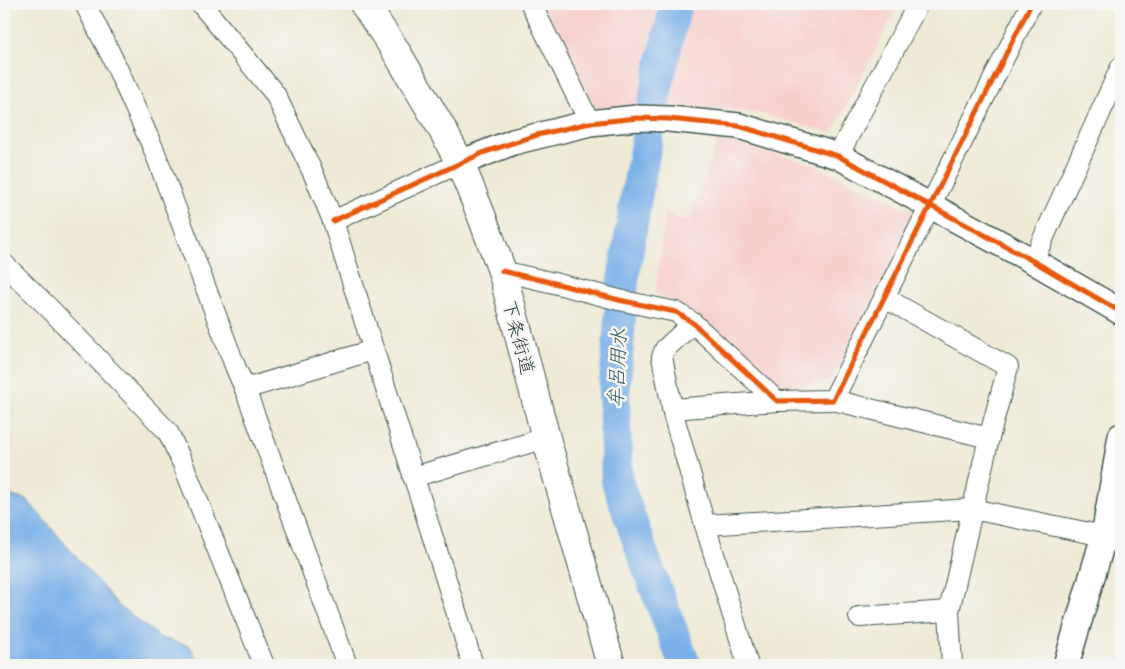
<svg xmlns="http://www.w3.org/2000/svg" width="1125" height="669" font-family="Dekko,'Klee One',sans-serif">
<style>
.built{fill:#f7d0cc}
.water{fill:#7ab0e8;stroke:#4c768e}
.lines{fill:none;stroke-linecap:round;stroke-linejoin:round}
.river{stroke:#7ab0e8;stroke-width:32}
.minor-casing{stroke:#3e574c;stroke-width:22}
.tertiary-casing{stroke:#3e574c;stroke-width:28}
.primary-casing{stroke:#3e574c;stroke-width:30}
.minor{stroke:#fff;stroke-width:20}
.tertiary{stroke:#fff;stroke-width:25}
.primary{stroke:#fff;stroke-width:28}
.cycleway-casing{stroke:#f6f6f2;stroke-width:8}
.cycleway{stroke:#e8590c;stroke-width:5}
.labels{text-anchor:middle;stroke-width:5;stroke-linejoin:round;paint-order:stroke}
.street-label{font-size:19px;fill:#1f3d34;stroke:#f6f6f2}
.water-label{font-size:20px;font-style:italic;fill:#365a61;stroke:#f6f6f2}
</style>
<rect width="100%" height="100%" fill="#f6f6f2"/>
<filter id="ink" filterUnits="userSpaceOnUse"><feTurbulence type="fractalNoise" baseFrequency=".02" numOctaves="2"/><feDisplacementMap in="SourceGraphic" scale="10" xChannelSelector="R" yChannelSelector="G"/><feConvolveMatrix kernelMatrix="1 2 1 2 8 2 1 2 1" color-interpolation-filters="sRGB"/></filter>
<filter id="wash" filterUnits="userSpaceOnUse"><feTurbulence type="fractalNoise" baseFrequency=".0096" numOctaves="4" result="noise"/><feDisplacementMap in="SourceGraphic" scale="20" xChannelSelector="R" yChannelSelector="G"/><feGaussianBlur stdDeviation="1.12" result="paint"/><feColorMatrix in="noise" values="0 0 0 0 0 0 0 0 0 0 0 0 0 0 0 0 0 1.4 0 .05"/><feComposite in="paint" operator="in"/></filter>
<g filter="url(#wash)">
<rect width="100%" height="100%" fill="#efead5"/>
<g class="built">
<polygon points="538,4 899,4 832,133 755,112 685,107 596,108"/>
<polygon points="718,138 812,164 912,211 915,220 831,381 777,387 692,312 655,294 665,213 689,222"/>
</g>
<polygon class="water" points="4,494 27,500 119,606 161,638 190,646 199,665 4,665"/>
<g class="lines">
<polyline class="river" points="676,4 658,81 637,192 623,281 614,396 617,481 647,566 685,665"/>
</g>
</g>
<g filter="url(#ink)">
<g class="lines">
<defs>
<g id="minor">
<polyline points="85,4 114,61 154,150 235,366 245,389"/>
<polyline points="201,4 275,94 314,175 333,221 473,665"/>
<polyline points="531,4 590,123"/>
<polyline points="838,156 918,4"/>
<polyline points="333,221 460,163"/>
<polyline points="1033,261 1121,67"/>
<polyline points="4,264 50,309 168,432 183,464 264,665"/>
<polyline points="502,271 554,283 619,300 676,312 693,323 777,401 833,400 1031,4"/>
<polyline points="885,298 1008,367 989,438 949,611 952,665"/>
<polyline points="693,323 665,349 662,357 674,417 705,525"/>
<polyline points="833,400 989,438"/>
<polyline points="672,409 777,401"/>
<polyline points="413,477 546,438"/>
<polyline points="859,617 949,611"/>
<polyline points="347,665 245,389 373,350"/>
<polyline points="748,665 705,525 972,509 1104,536"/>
</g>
<g id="tertiary">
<polyline points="460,163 513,142 590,123 637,118 669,119 739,126 838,156 1033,261 1121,312"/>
<polyline points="1066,665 1104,536 1121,436"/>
</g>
<polyline id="primary" points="364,4 394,48 441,127 460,163 482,217 502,271 546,438 611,665"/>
</defs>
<use href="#minor" class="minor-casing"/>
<use href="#tertiary" class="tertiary-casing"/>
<use href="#primary" class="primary-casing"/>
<use href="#minor" class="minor"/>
<use href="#tertiary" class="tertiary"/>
<use href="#primary" class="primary"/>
<defs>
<g id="cycleway">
<polyline points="333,221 485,152 537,135 590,123 637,118 669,119 739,126 838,156 1033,261 1121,312"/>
<polyline points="502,271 554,283 619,300 676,312 693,323 777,401 833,400 1031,4"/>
</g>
</defs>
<use href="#cycleway" class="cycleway-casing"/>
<use href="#cycleway" class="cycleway"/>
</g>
</g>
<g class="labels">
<g class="street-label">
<text transform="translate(519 337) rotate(75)" y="7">下条街道</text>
</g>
<g class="water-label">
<text transform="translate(617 368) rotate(-87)" y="7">牟呂用水</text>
</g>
</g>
<rect width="1125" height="669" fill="none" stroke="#f6f6f2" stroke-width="20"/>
</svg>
